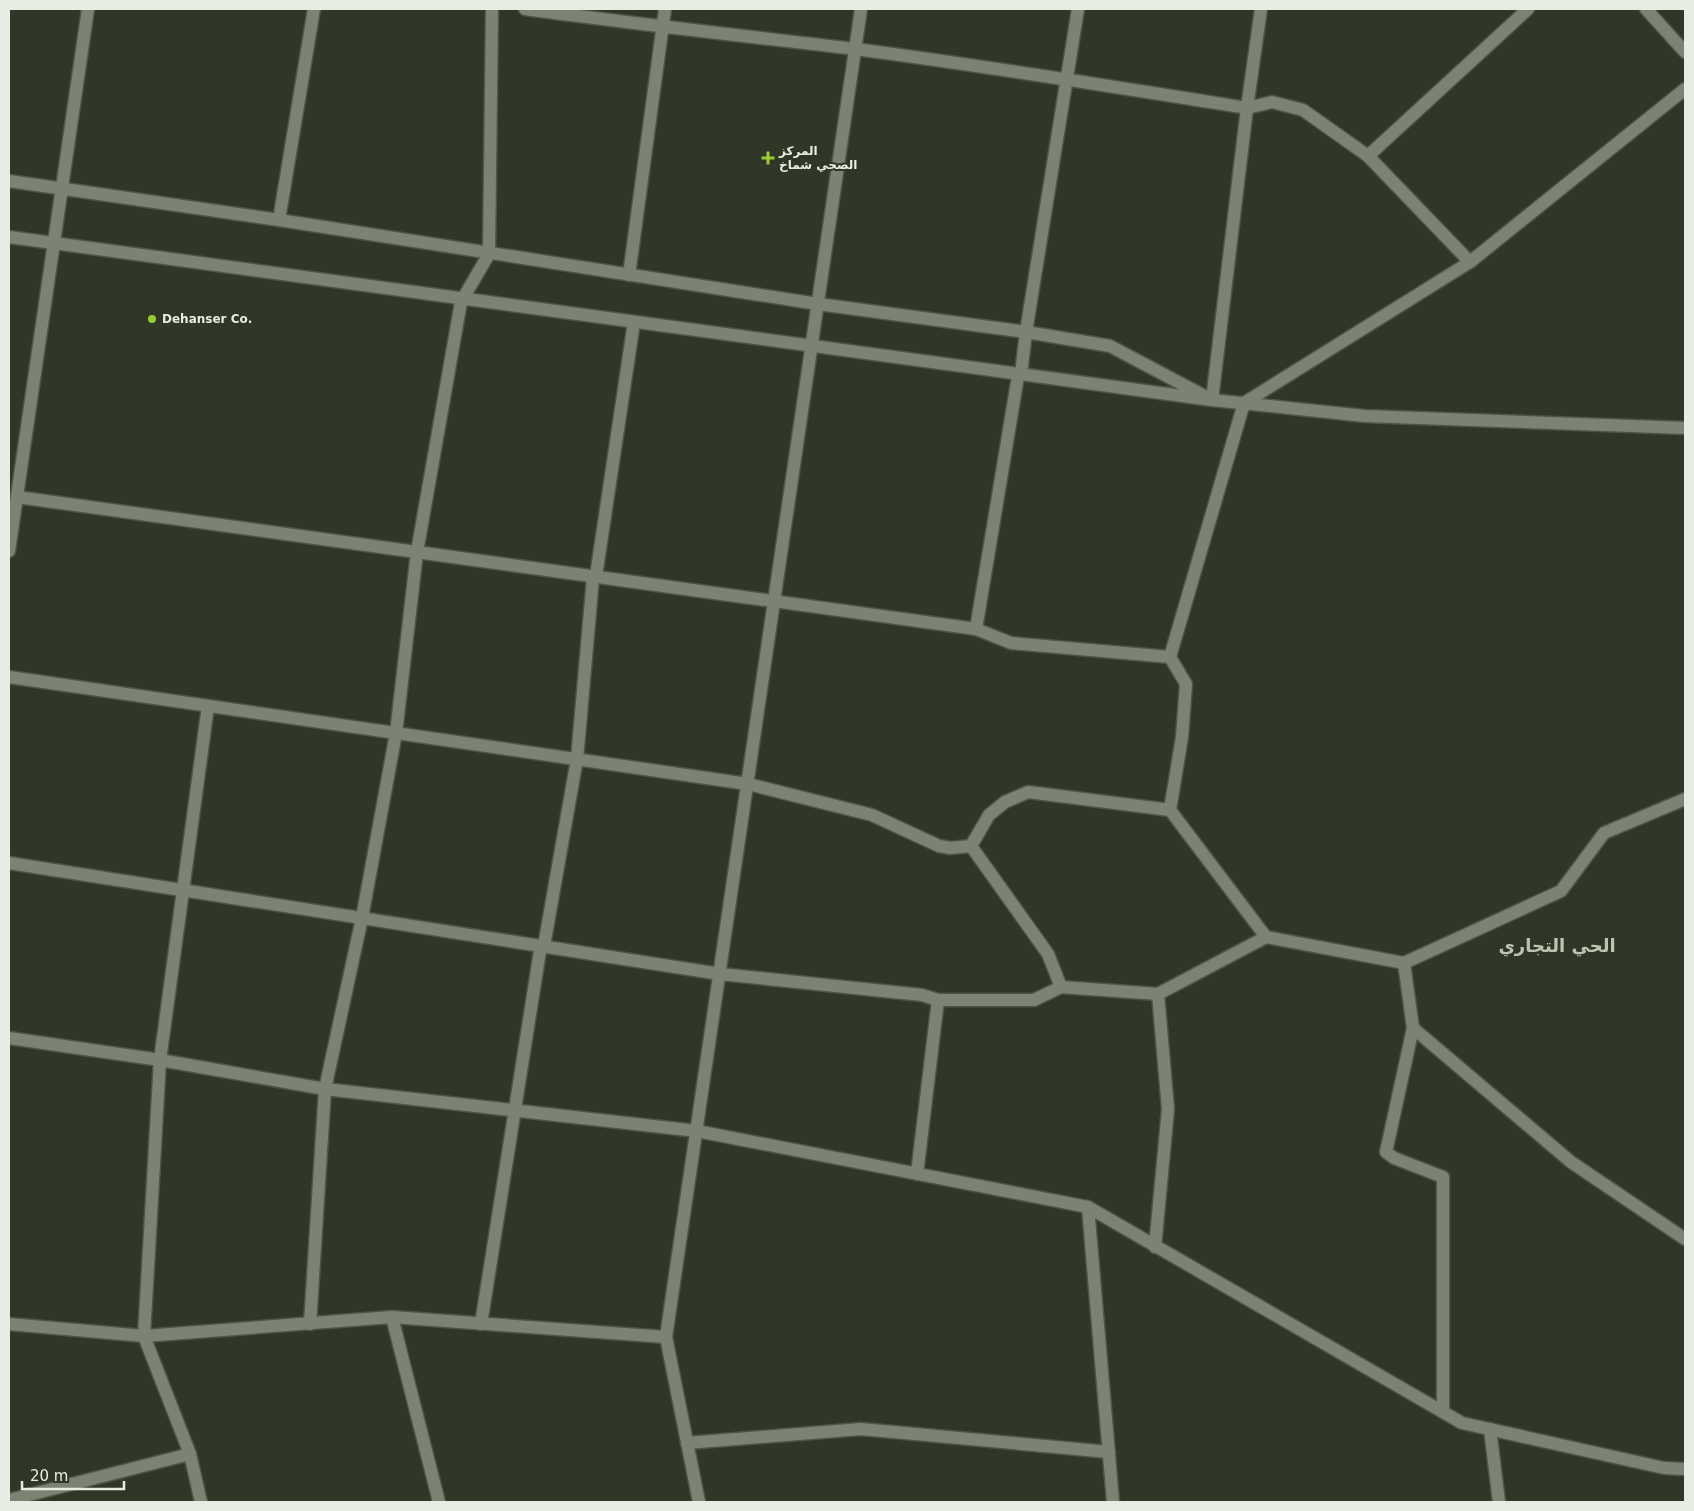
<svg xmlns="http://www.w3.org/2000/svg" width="1694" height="1511" font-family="'DejaVu Sans','Noto Naskh Arabic',sans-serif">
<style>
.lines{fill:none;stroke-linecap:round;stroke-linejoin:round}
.street-casing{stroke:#4e5446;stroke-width:15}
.street{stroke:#7b8472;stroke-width:12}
.poi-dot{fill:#98cb36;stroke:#303727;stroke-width:2}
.labels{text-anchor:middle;stroke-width:4;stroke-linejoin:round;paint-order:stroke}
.poi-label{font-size:12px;font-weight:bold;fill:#e8ede3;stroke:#303727;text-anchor:start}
.district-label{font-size:18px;font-weight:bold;fill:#bdc5b2;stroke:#303727}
</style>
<rect width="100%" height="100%" fill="#303727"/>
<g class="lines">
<defs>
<g id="street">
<path d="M525,9c110,15 220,27 330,40 131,17 261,38 392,59l25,-6 31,8 65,46 102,106"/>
<polyline points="1261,9 1247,108 1212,400 1365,416 1685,428"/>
<polyline points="1646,9 1685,52"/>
<polyline points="1368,156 1528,9"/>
<polyline points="9,181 279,220 818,304 1026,332 1110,346 1212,400 9,237"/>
<polyline points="279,220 314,9"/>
<polyline points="629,275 665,9"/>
<polyline points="17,497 976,629 1011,643 1170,657"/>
<polyline points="9,551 88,9"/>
<polyline points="976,629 1018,376 1021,374 1026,332 1078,9"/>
<polyline points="9,677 748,784 872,815 939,846 950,848 971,846 989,815 1005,802 1028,792 1170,810 1266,937 1404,963 1413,1028 1386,1152 1394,1158 1443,1177 1443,1412"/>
<polyline points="1170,810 1182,737 1186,684 1170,657 1244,403 1470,262 1685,89"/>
<polyline points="971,846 1048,954 1061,987"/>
<polyline points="9,863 720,974 922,995 938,1000 1034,1000 1061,987 1158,994 1266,937"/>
<polyline points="1404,963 1561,891 1604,833 1685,799"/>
<polyline points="1413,1028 1571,1162 1685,1239"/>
<polyline points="9,1038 160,1060 325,1089 697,1131 1088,1207 1462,1423 1664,1468 1685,1469"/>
<polyline points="917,1174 938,1000"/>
<polyline points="1088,1207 1113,1502"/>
<polyline points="1155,1247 1168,1109 1158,994"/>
<polyline points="392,1317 439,1502"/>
<polyline points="9,1324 144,1336 392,1317 666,1337 861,9"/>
<polyline points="310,1324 325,1089 362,918 396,733 417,552 461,302 489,254 492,9"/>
<polyline points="481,1324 540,951 544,946 577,759 593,578 596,576 634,322"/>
<polyline points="666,1337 699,1502"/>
<polyline points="1490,1429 1499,1502"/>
<polyline points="687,1443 861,1429 1109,1452"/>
<polyline points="9,1500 190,1454"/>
<polyline points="201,1502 190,1454 144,1336 160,1060 208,706"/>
</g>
</defs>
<use href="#street" class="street-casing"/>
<use href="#street" class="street"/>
</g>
<g class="poi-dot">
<path d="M765.5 150.5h5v5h5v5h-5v5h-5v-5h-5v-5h5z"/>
<circle cx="152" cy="319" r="5"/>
</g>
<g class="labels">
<g class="poi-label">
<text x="779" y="155">المركز<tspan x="779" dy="14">الصحي شماخ</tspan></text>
<text x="162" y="323">Dehanser Co.</text>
</g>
<g class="district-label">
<text x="1557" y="952">الحي التجاري</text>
</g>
</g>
<rect width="1694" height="1511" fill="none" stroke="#e8ede3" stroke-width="20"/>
<path d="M22 1481v8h102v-8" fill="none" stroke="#e8ede3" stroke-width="2.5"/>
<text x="30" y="1481" font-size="15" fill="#e8ede3" stroke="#303727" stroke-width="4" paint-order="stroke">20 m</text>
</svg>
